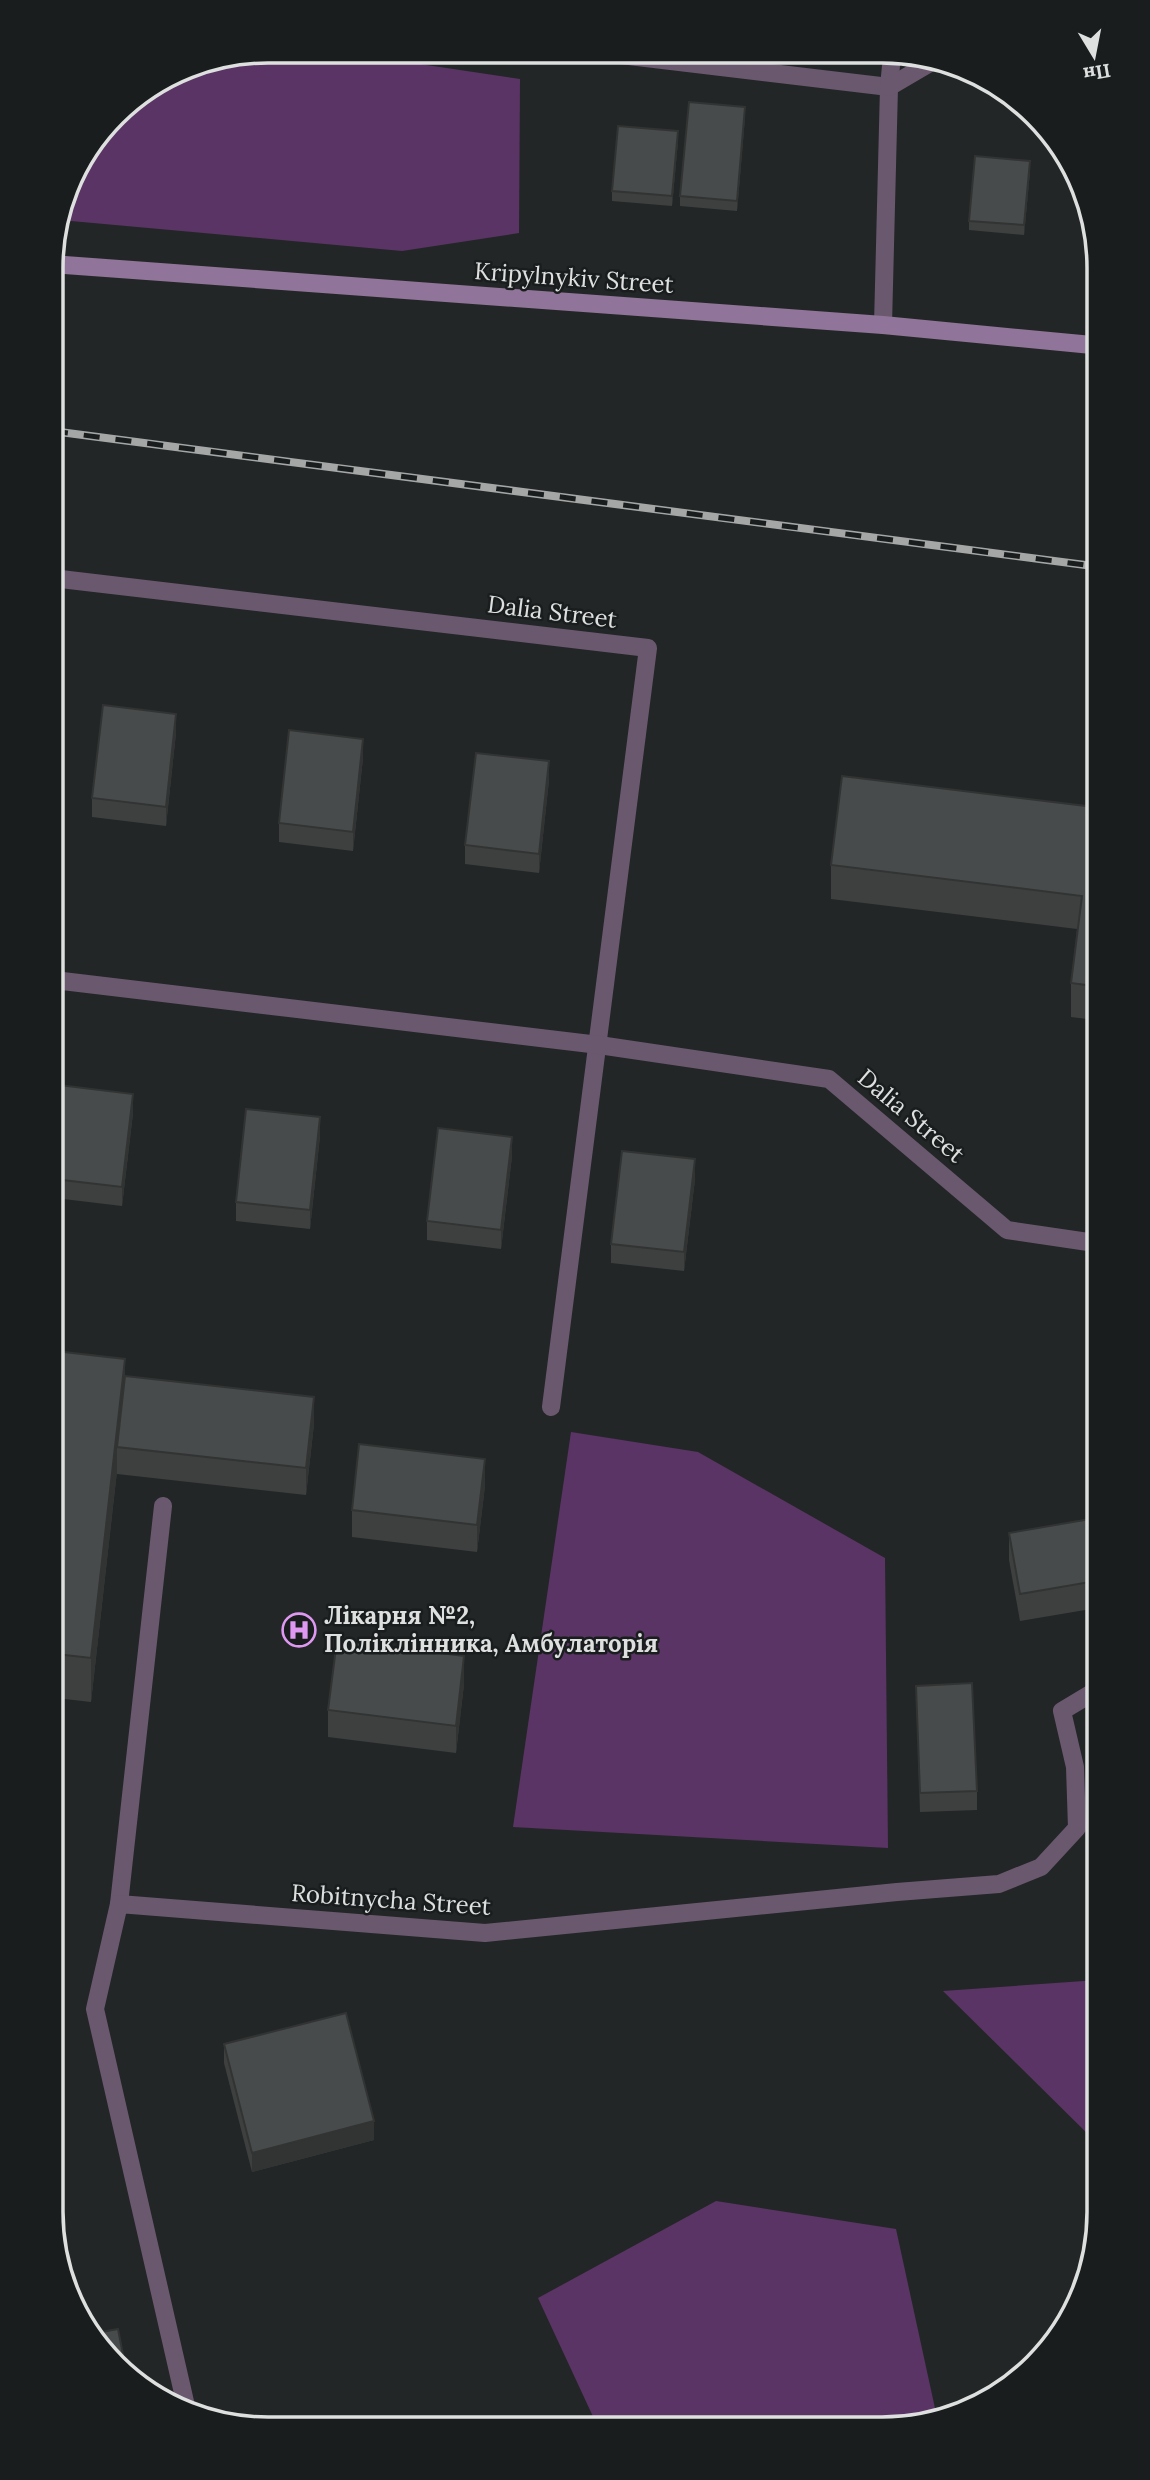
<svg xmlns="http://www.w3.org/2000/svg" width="1150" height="2480" font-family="Lora,serif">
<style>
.green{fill:#5a3465}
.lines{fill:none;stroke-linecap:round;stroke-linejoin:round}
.lane{stroke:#6a586f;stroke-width:18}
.street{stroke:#6a586f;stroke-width:18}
.secondary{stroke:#907499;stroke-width:18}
.rail-casing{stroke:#a5a7a7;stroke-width:8}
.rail{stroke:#1a1d1d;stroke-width:5;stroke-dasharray:16;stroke-linecap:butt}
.wall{fill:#3e4040}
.shaded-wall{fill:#323434}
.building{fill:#484b4b;stroke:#323434;stroke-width:2}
.labels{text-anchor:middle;stroke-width:5;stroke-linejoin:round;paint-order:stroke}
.street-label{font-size:24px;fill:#dee0e0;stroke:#1a1d1d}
.poi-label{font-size:24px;font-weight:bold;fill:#dee0e0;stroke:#1a1d1d;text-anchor:start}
.rim{fill:none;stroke:#dee0e0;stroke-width:3.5}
</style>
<rect width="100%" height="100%" fill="#232626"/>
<g class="green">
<polygon points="268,51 333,51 520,79 519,233 402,251 60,220 73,171 124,105 185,67"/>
<polygon points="571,1432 698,1452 885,1558 888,1848 513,1827"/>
<polygon points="1098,1980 1098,2144 943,1991"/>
<polygon points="716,2201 896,2229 938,2422 596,2423 538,2298"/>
</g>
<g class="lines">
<g class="lane">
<polyline points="604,53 889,87"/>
<polyline points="883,325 889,87 892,55"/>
<polyline points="119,1904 163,1506"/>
<polyline points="186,2406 95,2009 119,1904 485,1933 897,1892 999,1884 1041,1867 1077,1828 1075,1767 1062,1711 1097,1690"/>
</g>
<g class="street">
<polyline points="889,87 935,60"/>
<polyline points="52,578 648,648 551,1407"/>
<polyline points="54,980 599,1045 829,1079 1007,1230 1095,1243"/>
</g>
<polyline class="secondary" points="51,264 883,325 1092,345"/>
<defs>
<polyline id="rail" points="52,431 1093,566"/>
</defs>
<use href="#rail" class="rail-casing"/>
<use href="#rail" class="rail"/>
</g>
<g class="wall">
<polygon points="745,117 737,211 680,206 680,196"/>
<polygon points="678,141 672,206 612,201 612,191"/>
<polygon points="1030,171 1024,235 969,230 969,221"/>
<polygon points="176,733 166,826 92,817 92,798"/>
<polygon points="363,758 353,851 279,842 279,823"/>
<polygon points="549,780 539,873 465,864 465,845"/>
<polygon points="1094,807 1095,1020 1071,1017 1071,983 1077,929 831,899 831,865"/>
<polygon points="133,1113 122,1206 55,1198 54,1123"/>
<polygon points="320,1136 310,1229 236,1221 236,1202"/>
<polygon points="512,1156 501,1249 427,1240 427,1221"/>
<polygon points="695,1179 684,1271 611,1263 611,1244"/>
<polygon points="55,1351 125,1376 314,1424 306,1495 117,1474 117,1471 91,1702 56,1698"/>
<polygon points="485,1486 477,1552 352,1537 352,1510"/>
<polygon points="1096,1518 1097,1608 1020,1621 1009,1560 1009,1533"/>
<polygon points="464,1684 456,1753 328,1737 328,1710"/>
<polygon points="916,1686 977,1791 977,1810 920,1812"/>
<polygon points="1097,1834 1098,1879 1089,1866 1089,1839"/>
<polygon points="224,2044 374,2140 252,2172 224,2063"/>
</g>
<g class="shaded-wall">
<polygon points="745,107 745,117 737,211 737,201"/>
<polygon points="678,131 678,141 672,206 672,196"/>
<polygon points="1030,161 1030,171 1024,235 1024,225"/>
<polygon points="176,714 176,733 166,826 166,807"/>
<polygon points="363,739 363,758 353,851 353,832"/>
<polygon points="549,761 549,780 539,873 539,854"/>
<polygon points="133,1094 133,1113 122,1206 122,1187"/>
<polygon points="320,1117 320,1136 310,1229 310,1210"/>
<polygon points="512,1137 512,1156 501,1249 501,1230"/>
<polygon points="695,1159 695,1179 684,1271 684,1252"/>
<polygon points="125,1359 125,1403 117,1447 117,1471 91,1702 91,1658"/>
<polygon points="314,1397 314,1424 306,1495 306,1468"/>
<polygon points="485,1459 485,1486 477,1552 477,1525"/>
<polygon points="464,1656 464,1684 456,1753 456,1726"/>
<polygon points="374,2121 374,2140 252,2172 252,2153"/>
</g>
<g class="building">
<polygon points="689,102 745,107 737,201 680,196"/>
<polygon points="618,126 678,131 672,196 612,191"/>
<polygon points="975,156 1030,161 1024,225 969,221"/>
<polygon points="103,705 176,714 166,807 92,798"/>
<polygon points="289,730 363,739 353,832 279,823"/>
<polygon points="476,753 549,761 539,854 465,845"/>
<polygon points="842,776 1094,807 1094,986 1071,983 1082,896 831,865"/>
<polygon points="59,1085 133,1094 122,1187 54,1179 54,1123"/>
<polygon points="246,1109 320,1117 310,1210 236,1202"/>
<polygon points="438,1128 512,1137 501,1230 427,1221"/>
<polygon points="622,1151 695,1159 684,1252 611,1244"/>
<polygon points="55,1351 125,1359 91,1658 56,1654"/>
<polygon points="125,1376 314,1397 306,1468 117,1447"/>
<polygon points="359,1444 485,1459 477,1525 352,1510"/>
<polygon points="1096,1518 1096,1581 1020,1594 1009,1533"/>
<polygon points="337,1640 464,1656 456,1726 328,1710"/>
<polygon points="972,1683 977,1791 920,1793 916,1686"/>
<polygon points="1097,1834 1097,1851 1089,1839"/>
<polygon points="346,2013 374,2121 252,2153 224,2044"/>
<polygon points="118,2329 126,2370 121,2371 91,2334"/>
</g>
<defs>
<symbol id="hospital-ring" viewBox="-11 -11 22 22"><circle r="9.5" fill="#1a1d1d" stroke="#de98f2" stroke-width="1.5"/><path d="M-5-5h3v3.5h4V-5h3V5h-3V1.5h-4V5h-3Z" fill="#de98f2"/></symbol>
</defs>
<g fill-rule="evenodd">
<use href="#hospital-ring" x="280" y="1611" width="38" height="38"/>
</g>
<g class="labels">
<g class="street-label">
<text transform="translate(574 278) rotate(4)" y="8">Kripylnykiv Street</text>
<text transform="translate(552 612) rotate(7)" y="8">Dalia Street</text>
<text transform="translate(911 1116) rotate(40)" y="8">Dalia Street</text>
<text transform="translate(391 1900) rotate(4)" y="8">Robitnycha Street</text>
</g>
<g class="poi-label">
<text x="324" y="1624">Лікарня №2,<tspan x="324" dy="28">Поліклінника, Амбулаторія</tspan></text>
</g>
</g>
<path d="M0 0H1150V2480H0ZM268 63H882A205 205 0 0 1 1087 268V2212A205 205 0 0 1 882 2417H268A205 205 0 0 1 63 2212V268A205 205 0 0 1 268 63Z" fill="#1a1d1d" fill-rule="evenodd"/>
<path class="rim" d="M268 63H882A205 205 0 0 1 1087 268V2212A205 205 0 0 1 882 2417H268A205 205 0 0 1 63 2212V268A205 205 0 0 1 268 63Z"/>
<g transform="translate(1094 56) rotate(170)" stroke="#1a1d1d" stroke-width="5" paint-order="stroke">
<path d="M0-5L12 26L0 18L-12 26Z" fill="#dee0e0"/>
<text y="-10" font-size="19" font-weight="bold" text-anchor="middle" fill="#dee0e0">Пн</text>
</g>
</svg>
